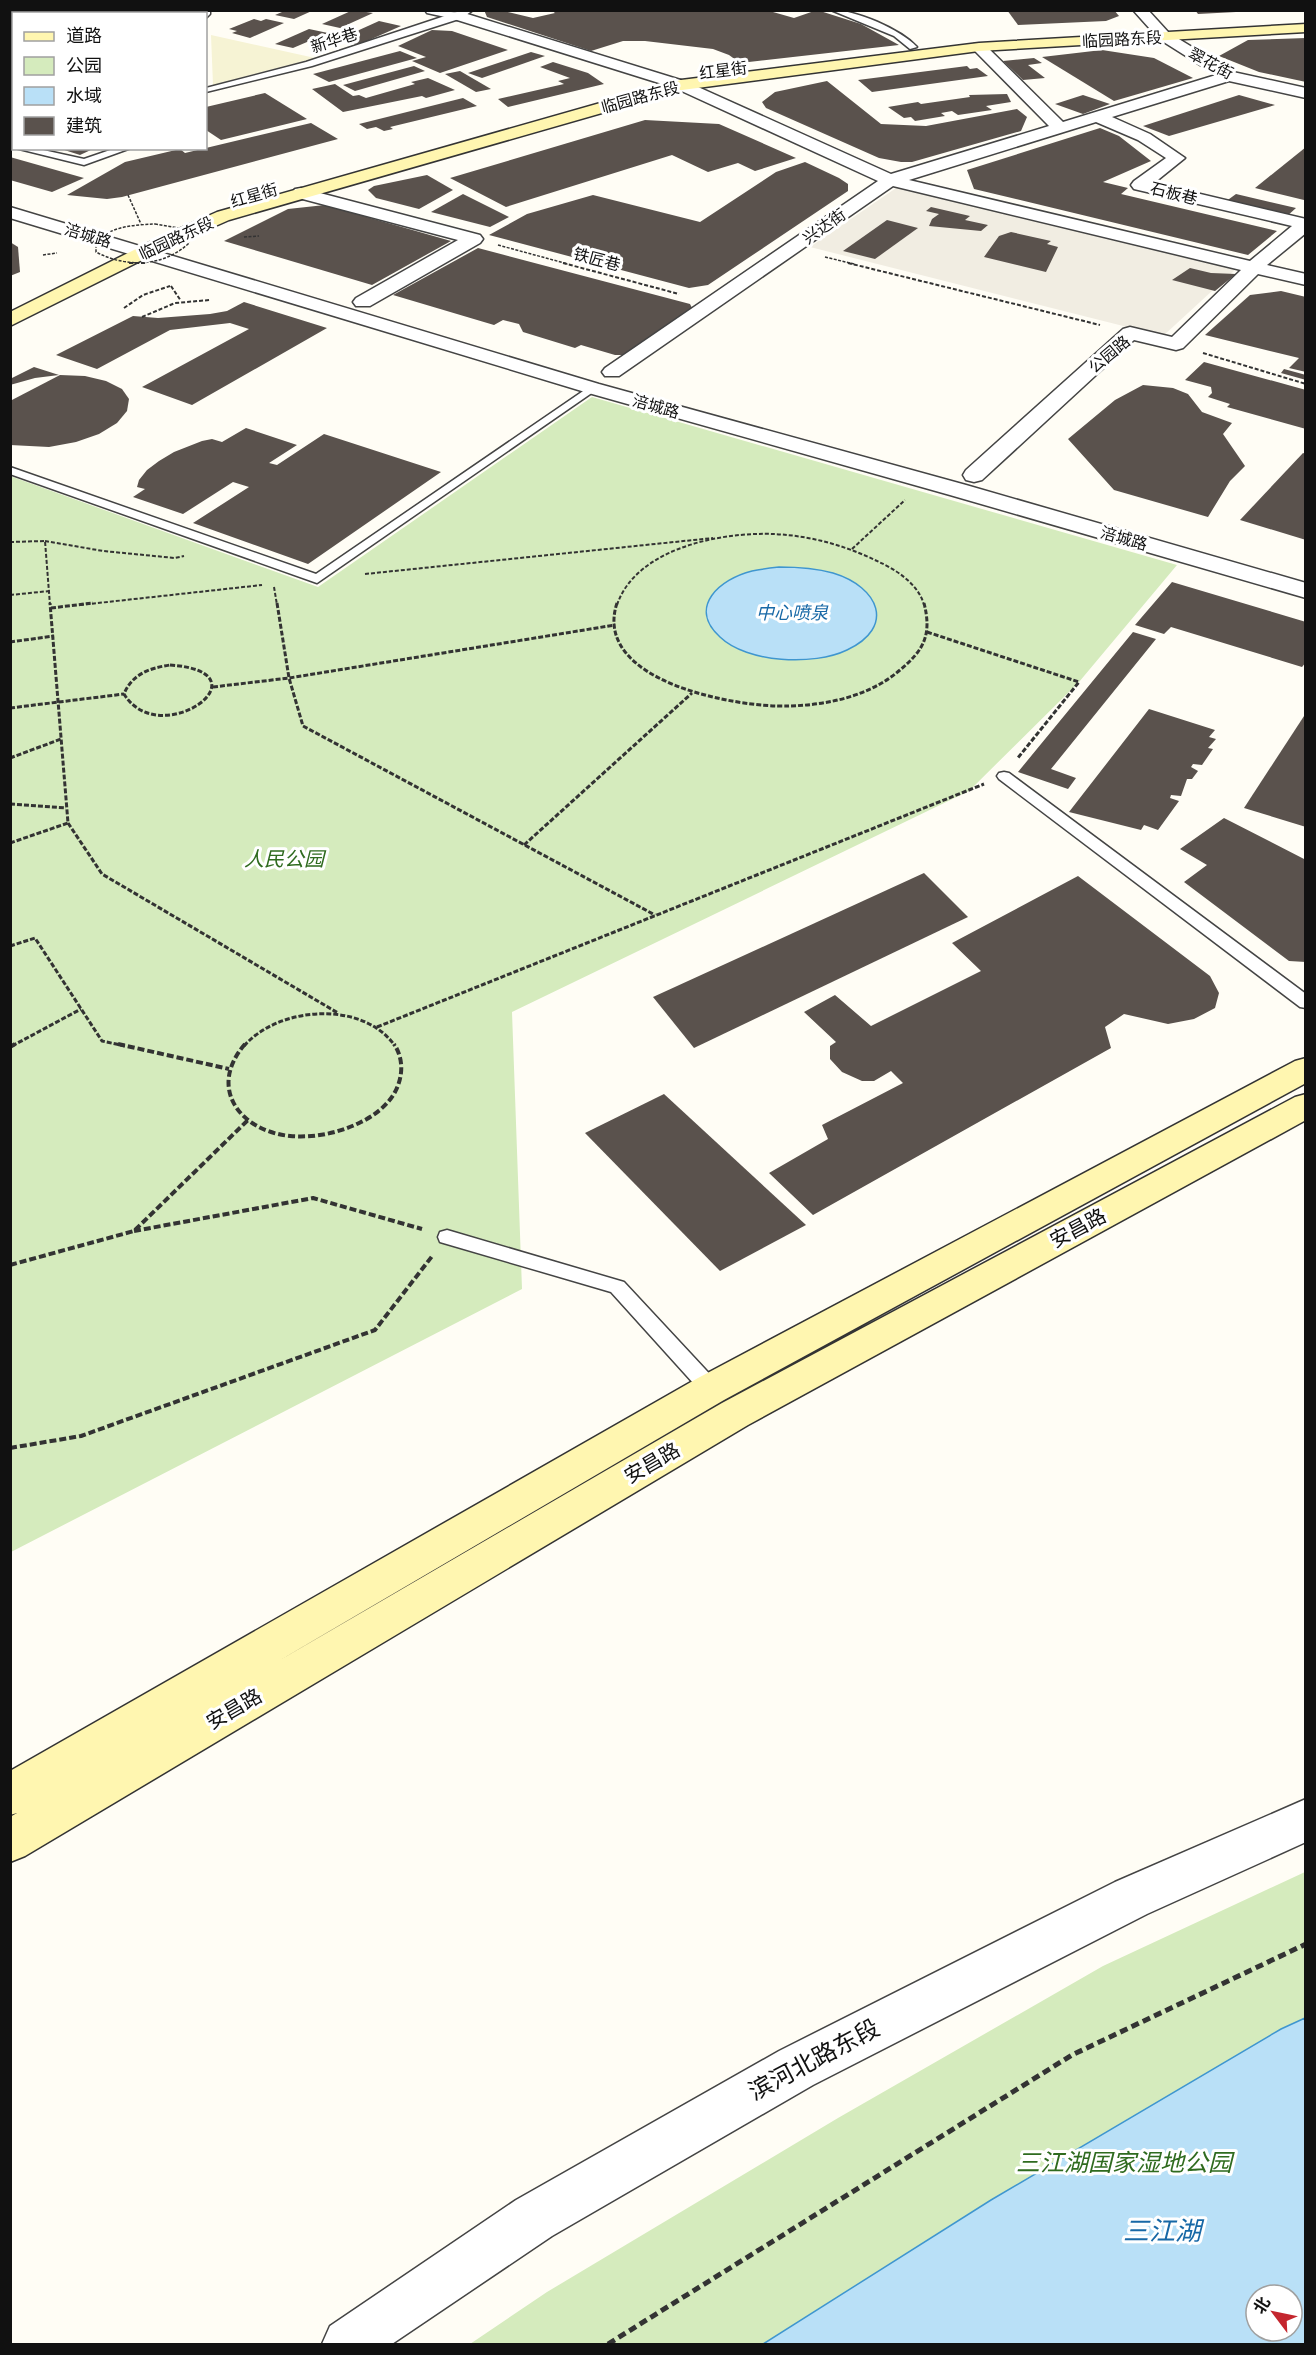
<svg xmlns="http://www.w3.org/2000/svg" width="1316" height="2355" font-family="'Playfair Display','Noto Sans SC',serif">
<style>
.farmland{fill:#f6f3d4}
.green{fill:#d5ebbd;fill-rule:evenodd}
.plaza{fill:#f1ede2}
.water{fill:#b9e0f7;stroke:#3f96cf;stroke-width:1.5;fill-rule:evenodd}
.building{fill:#5a524d}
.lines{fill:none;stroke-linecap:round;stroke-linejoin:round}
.service-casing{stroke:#444;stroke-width:3}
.minor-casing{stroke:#444;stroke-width:3}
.tertiary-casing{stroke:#444;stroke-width:3}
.secondary-casing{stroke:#333;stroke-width:3}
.path-far4{stroke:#333;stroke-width:1.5;stroke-dasharray:3 1.5;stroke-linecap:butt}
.path-far3{stroke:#333;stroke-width:2;stroke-dasharray:4 2;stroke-linecap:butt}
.path-far2{stroke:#333;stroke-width:3;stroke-dasharray:5 2;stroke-linecap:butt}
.path-far1{stroke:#333;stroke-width:4;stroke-dasharray:7 3;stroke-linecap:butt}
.path{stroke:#333;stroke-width:5;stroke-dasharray:8 4.5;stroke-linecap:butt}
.service{fill:#fff;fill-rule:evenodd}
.minor{fill:#fff;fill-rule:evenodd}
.tertiary{fill:#fff;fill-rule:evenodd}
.secondary{fill:#fff6b0;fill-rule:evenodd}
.path-bridge-far1{stroke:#333;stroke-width:1.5;stroke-dasharray:3 1.5;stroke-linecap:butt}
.path-bridge{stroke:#333;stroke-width:2;stroke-dasharray:4 2;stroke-linecap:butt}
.labels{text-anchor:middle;stroke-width:6;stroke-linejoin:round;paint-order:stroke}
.far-street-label{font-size:16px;fill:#111;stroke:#fff}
.far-water-label{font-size:18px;font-style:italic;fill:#1768a6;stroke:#fff}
.park-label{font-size:20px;font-style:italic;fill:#2f6b1f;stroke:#fff}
.street-label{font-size:20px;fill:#111;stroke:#fff}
.near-street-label{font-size:24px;fill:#111;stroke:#fff}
.near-park-label{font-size:24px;font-style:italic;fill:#2f6b1f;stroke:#fff}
.near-water-label{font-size:26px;font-style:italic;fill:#1768a6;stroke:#fff}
</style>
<rect width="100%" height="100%" fill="#fffdf5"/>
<polygon class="farmland" points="211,35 315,58 213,85"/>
<g class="green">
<polygon points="592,397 1177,565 1079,682 969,791 512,1012 522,1289 11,1552 10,476 318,587"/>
<path d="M1305,1872v472h-835l77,-52 291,-174 265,-152zM1256,2295h36v36h-36z"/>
</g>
<g class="plaza">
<polygon points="11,11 197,11 197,14 14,14 13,83 11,82"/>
<polygon points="899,186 1237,268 1163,336 810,247"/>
</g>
<g class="water">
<path d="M779,567c19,0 36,1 54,6 46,14 63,54 14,77 -33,16 -100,13 -127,-13 -33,-30 0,-58 32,-66 9,-2 18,-3 27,-4z"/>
<path d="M1305,2018v326h-542l228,-144 290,-171zM1256,2295h36v36h-36z"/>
</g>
<g class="building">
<polygon points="278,10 314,10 294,19 275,15 282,12"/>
<polygon points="353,10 373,13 340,28 322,24"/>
<polygon points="484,10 499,10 533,18 555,13 551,10 766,10 794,18 817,10 861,24 899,45 740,63 729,55 713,49 645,41 623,41 591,51 487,17"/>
<polygon points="1007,10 1114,10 1119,16 1106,21 1018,25"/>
<polygon points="1195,10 1236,10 1236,12 1198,14"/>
<polygon points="254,19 261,21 266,19 284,23 250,38 232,33 237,31 229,29"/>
<polygon points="379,21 401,26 358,45 337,40"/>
<polygon points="309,29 328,33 293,48 275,44"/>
<polygon points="432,30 452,31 508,50 440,73 412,61 426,57 398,46"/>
<polygon points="1306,38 1306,82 1259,72 1219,56 1248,40"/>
<polygon points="1102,50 1154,58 1193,78 1114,101 1042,57"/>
<polygon points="400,51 417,58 329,82 313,74"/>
<polygon points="531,52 545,56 482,78 468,73"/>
<polygon points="1034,58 1042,63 1028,65 1045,78 1023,80 1003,61"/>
<polygon points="553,62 588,73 604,84 508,107 498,99 564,84 558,81 570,78 540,67"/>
<polygon points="414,66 425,71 355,91 343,85"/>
<polygon points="967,66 970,69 977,68 988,76 872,92 858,80"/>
<polygon points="460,71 491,89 476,92 445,74"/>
<polygon points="428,78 455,90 426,98 422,96 343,112 312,89 335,84 353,96 359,95 366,98 415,84 411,82"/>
<polygon points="827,81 881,124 926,126 1017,109 1027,117 1021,131 912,162 901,162 879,158 766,108 762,102 775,92"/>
<polygon points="265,93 307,119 221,140 206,130 206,107"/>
<polygon points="1007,94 1011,102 986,106 992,110 958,115 952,111 941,113 945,116 915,121 911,117 904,118 888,107 918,102 921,104 970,97 969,95"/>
<polygon points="1083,95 1110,104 1083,114 1055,104"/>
<polygon points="1239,95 1275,105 1169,136 1143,126"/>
<polygon points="463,98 477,106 390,127 393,129 384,131 376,127 367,129 359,124"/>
<polygon points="645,120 719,124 796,158 755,171 738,163 708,172 672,155 506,207 450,178"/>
<polygon points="311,123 338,139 122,197 107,199 67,195 125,162 180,149 185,153"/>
<polygon points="1100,128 1119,136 1151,161 1103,182 1128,188 1121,194 1277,231 1248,255 974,189 967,170"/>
<polygon points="1306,147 1304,200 1255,188"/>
<polygon points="58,148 95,148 80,155"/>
<polygon points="10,157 84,178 52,192 10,180"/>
<polygon points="805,162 839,178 848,184 848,191 708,285 689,288 489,235 527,214 593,195 700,222 776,172"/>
<polygon points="427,175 453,190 419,209 376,198 368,190 374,186"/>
<polygon points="463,194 509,217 490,227 431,212"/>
<polygon points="1236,194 1296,208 1286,217 1225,202"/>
<polygon points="325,205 451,241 372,285 224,241 288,209"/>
<polygon points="931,207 970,216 965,220 988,225 981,231 929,226 932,219 939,214 926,211"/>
<polygon points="887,220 918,228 875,259 843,251"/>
<polygon points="1011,232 1051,241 1047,244 1058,247 1046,272 984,257 999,236"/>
<polygon points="10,242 18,247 20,272 10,276"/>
<polygon points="478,248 690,304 692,308 627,355 615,355 581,345 575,348 523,332 519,324 503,320 494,325 393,295"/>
<polygon points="1190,268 1211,273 1236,274 1215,291 1172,280"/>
<polygon points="1281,291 1306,297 1306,372 1289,368 1299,358 1205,335 1250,295"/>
<polygon points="244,302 327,328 192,405 142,387 249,329 230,323 170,330 97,369 56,355 133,316 158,318 210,314 227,311"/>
<polygon points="1204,362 1306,390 1306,429 1227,407 1230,404 1208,397 1212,393 1211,387 1185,380"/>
<polygon points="34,367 59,375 35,378 10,385 10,379"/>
<polygon points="1284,369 1306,375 1306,380 1281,373"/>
<polygon points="60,375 85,376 106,381 122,389 129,399 127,411 117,423 99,434 76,442 49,447 10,445 10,401"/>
<polygon points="1143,385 1173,388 1188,394 1202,412 1232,423 1223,434 1245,466 1230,481 1208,517 1114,490 1068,439 1115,400"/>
<polygon points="246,428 297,445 269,463 277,465 324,434 441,472 308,564 193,523 249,487 233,482 183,514 133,497 145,489 137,487 139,480 147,470 159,461 174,452 202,441 212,439 222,442"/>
<polygon points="1303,453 1306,454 1306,540 1240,520"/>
<polygon points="1172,582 1306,622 1306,662 1302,667 1171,627 1164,634 1135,625"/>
<polygon points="1133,632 1156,639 1051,769 1076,778 1068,789 1018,772"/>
<polygon points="1149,709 1215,730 1209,737 1216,739 1208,748 1213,749 1202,765 1193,764 1191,767 1198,771 1192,779 1187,779 1181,796 1171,795 1170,798 1179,801 1158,830 1144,825 1141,830 1069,812"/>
<polygon points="1306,713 1306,827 1244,808"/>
<polygon points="1224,818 1306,860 1306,962 1289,961 1184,882 1207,865 1180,849"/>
<polygon points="924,873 968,917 694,1048 653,997"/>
<polygon points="1078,876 1210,976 1219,993 1215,1008 1194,1019 1168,1024 1124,1014 1105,1027 1111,1048 813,1215 769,1173 828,1139 822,1125 903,1083 891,1071 874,1081 862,1081 842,1072 830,1059 830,1046 836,1042 804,1012 835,995 871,1026 981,971 952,943"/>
<polygon points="664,1094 806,1225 720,1271 585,1133"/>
</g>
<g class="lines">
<defs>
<g id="service">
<polygon points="463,10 473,10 462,18 312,66 206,92 206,88 306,62"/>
<path d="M831,10c25,0 69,19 86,37l-7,2 -16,-13z"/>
<polygon points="14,131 14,137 10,138 10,132"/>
<polygon points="15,148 34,148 84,159 116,148 131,148 84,165"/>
<polygon points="592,385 596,386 596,390 317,583 10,474 10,467 316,574"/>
<polygon points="1004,772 1009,773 1306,994 1306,1008 1300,1007 999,779 997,776 999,773"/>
<polygon points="447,1230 624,1282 718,1383 721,1389 718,1395 711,1397 704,1395 611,1292 440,1242 438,1237 440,1232"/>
</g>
<g id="minor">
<polygon points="196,10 210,10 210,14 206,18 206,14 196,14"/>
<path d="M1133,10h15l21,23 64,39 73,16v10l-77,-17 -117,36 38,17 35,24 -31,25 152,36v14l-39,32 39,9v11l-48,-11 -75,74 -7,2 -42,-10 -152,140 -8,2 -8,-2 -3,-5 3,-5 157,-141 7,-2 42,10 69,-67 -348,-84 -274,190h-14l-3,-4 3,-4 273,-187 -203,-93 -221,-69 -2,-3 7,-4 5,1 223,69 204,92 158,-48 -75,-76 -2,-3 2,-3h10l79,78 153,-47 -57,-36zM1096,122l42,18 28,18 -32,23 -3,4 3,4 158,37 -42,35 -341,-81z"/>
<polygon points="301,188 480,235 483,239 480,243 370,306 356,306 353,302 356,298 458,240 295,197 292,193 295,189"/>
</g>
<g id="tertiary">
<polygon points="425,10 464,13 466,16 459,20 427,13"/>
<polygon points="10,80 14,81 14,91 10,90"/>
<polygon points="10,207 599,384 966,485 1306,583 1306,598 950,495 585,392 10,218"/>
<polygon points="1306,1799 1306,1842 1147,1914 813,2085 552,2236 392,2344 322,2344 330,2326 516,2200 779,2051 1115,1882"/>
</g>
<g id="secondary">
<polygon points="1306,24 1306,32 979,51 682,90 229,220 168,247 10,326 10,312 156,239 217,212 681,80 979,43"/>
<polygon points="1306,1058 1306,1083 724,1400 275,1663 722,1403 1295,1097 1306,1094 1306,1120 748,1425 25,1856 10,1862 10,1817 17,1813 10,1815 10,1771 698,1378 1295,1061"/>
</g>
</defs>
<use href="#service" class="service-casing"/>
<use href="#minor" class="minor-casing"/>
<use href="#tertiary" class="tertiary-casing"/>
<use href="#secondary" class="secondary-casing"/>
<g class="path-far4">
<polyline points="128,195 141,224"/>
<polyline points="244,237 259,236"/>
<polyline points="498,245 568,264"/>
<polyline points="43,255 57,253"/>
<polyline points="825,257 854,264"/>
</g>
<g class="path-far3">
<polyline points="563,263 679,294"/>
<polyline points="848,263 1100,325"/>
<polyline points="171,286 181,301"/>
<polyline points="124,308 143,295 170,286"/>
<polyline points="142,317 175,303 210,300"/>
<polyline points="1203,353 1306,384"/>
<polyline points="45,541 103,551 175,558 184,556"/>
<polyline points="10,542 45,541 50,605"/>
<polyline points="852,549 905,500"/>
<polyline points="365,574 713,538"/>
<polyline points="274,587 277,605"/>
<polyline points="10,595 50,591"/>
<polyline points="80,605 262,585"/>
<path d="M617,605c20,-60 115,-76 170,-70 32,3 64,13 92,27 18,8 40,23 45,43"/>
</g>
<g class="path-far2">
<polyline points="277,603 289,678 303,726 655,915"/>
<path d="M617,603c-26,79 121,105 172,103 39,-1 81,-10 111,-36 24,-20 32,-35 24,-67"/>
<polyline points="51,608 93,603"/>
<polyline points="927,632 1079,682 1017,759"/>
<polyline points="10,642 54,636"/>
<path d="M170,665c102,7 -10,88 -46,29 8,-20 26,-26 46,-29z"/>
<polyline points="213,687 289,678 615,625"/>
<polyline points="10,708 124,694"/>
<polyline points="10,758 61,739"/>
<polyline points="10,804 66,808"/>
<polyline points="68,823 102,874 338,1013"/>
<polyline points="10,843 68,823 50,603"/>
<polyline points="524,845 692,693"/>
<polyline points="10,946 35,938 102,1041 125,1046"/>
<polyline points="377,1027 984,784"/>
<polyline points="12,1046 81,1009"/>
<path d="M244,1046c35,-40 119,-46 151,0"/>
</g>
<g class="path-far1">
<polyline points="118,1044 229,1069"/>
<path d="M245,1044c-38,44 -5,87 45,92 25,2 49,-3 71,-14 13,-6 27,-17 34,-30 8,-15 9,-33 -1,-48"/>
<polyline points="10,1047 15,1044"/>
<polyline points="134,1231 313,1198 422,1229"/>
<polyline points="10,1265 134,1231 248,1120"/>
<polyline points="10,1448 81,1436 375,1330 433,1255"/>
</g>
<polyline class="path" points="608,2344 1072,2055 1306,1944"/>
<use href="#service" class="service"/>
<use href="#minor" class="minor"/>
<use href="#tertiary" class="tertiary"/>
<use href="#secondary" class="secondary"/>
<path class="path-bridge-far1" d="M155,224l23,4 12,9 -1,6c-25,24 -63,25 -93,9v-8c11,-18 39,-19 59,-20z"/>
<polyline class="path-bridge" points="129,263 147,263"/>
</g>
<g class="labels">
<g class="far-street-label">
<text transform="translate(1122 39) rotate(-3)" y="6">临园路东段</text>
<text transform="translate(334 40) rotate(-18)" y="6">新华巷</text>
<text transform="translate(1211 63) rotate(28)" y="6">翠花街</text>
<text transform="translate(723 70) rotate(-7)" y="6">红星街</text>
<text transform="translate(640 97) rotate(-15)" y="6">临园路东段</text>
<text transform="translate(1174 193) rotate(14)" y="6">石板巷</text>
<text transform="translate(254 195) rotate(-16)" y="6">红星街</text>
<text transform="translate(824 226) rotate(-35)" y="6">兴达街</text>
<text transform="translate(88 235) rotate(17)" y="6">涪城路</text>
<text transform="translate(176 238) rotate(-25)" y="6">临园路东段</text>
<text transform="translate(597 259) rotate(15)" y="6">铁匠巷</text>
<text transform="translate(1109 354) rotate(-40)" y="6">公园路</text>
<text transform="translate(656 406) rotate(16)" y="6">涪城路</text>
<text transform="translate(1124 538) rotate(16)" y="6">涪城路</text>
</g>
<g class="far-water-label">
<text x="792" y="619">中心喷泉</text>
</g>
<g class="park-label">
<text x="284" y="866">人民公园</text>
</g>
<g class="street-label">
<text transform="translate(1078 1228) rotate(-28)" y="7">安昌路</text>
<text transform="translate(652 1463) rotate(-30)" y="7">安昌路</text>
<text transform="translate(234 1709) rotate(-30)" y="7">安昌路</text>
</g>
<g class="near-street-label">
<text transform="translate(814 2060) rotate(-28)" y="8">滨河北路东段</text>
</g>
<g class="near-park-label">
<text x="1124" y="2171">三江湖国家湿地公园</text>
</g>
<g class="near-water-label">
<text x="1162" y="2240">三江湖</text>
</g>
</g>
<rect width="1316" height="2355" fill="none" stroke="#111111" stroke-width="24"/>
<rect x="12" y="12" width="195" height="138" fill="#ffffff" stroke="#a0a0a0" stroke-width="1.5"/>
<rect x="24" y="32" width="30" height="9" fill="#fff6b0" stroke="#a0a0a0" stroke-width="1.5"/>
<text x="66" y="42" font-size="18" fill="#111111">道路</text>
<rect x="24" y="57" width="30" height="18" fill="#d5ebbd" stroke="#a0a0a0" stroke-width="1.5"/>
<text x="66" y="72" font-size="18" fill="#111111">公园</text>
<rect x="24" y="87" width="30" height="18" fill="#b9e0f7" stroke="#a0a0a0" stroke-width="1.5"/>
<text x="66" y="102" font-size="18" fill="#111111">水域</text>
<rect x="24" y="117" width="30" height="18" fill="#5a524d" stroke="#a0a0a0" stroke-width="1.5"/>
<text x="66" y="132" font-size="18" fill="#111111">建筑</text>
<g transform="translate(1274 2313) rotate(302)"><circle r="28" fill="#ffffff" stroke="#a0a0a0" stroke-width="1.5"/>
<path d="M0-4.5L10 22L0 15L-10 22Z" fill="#c4262e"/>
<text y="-9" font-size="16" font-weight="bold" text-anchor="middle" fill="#111111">北</text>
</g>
</svg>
